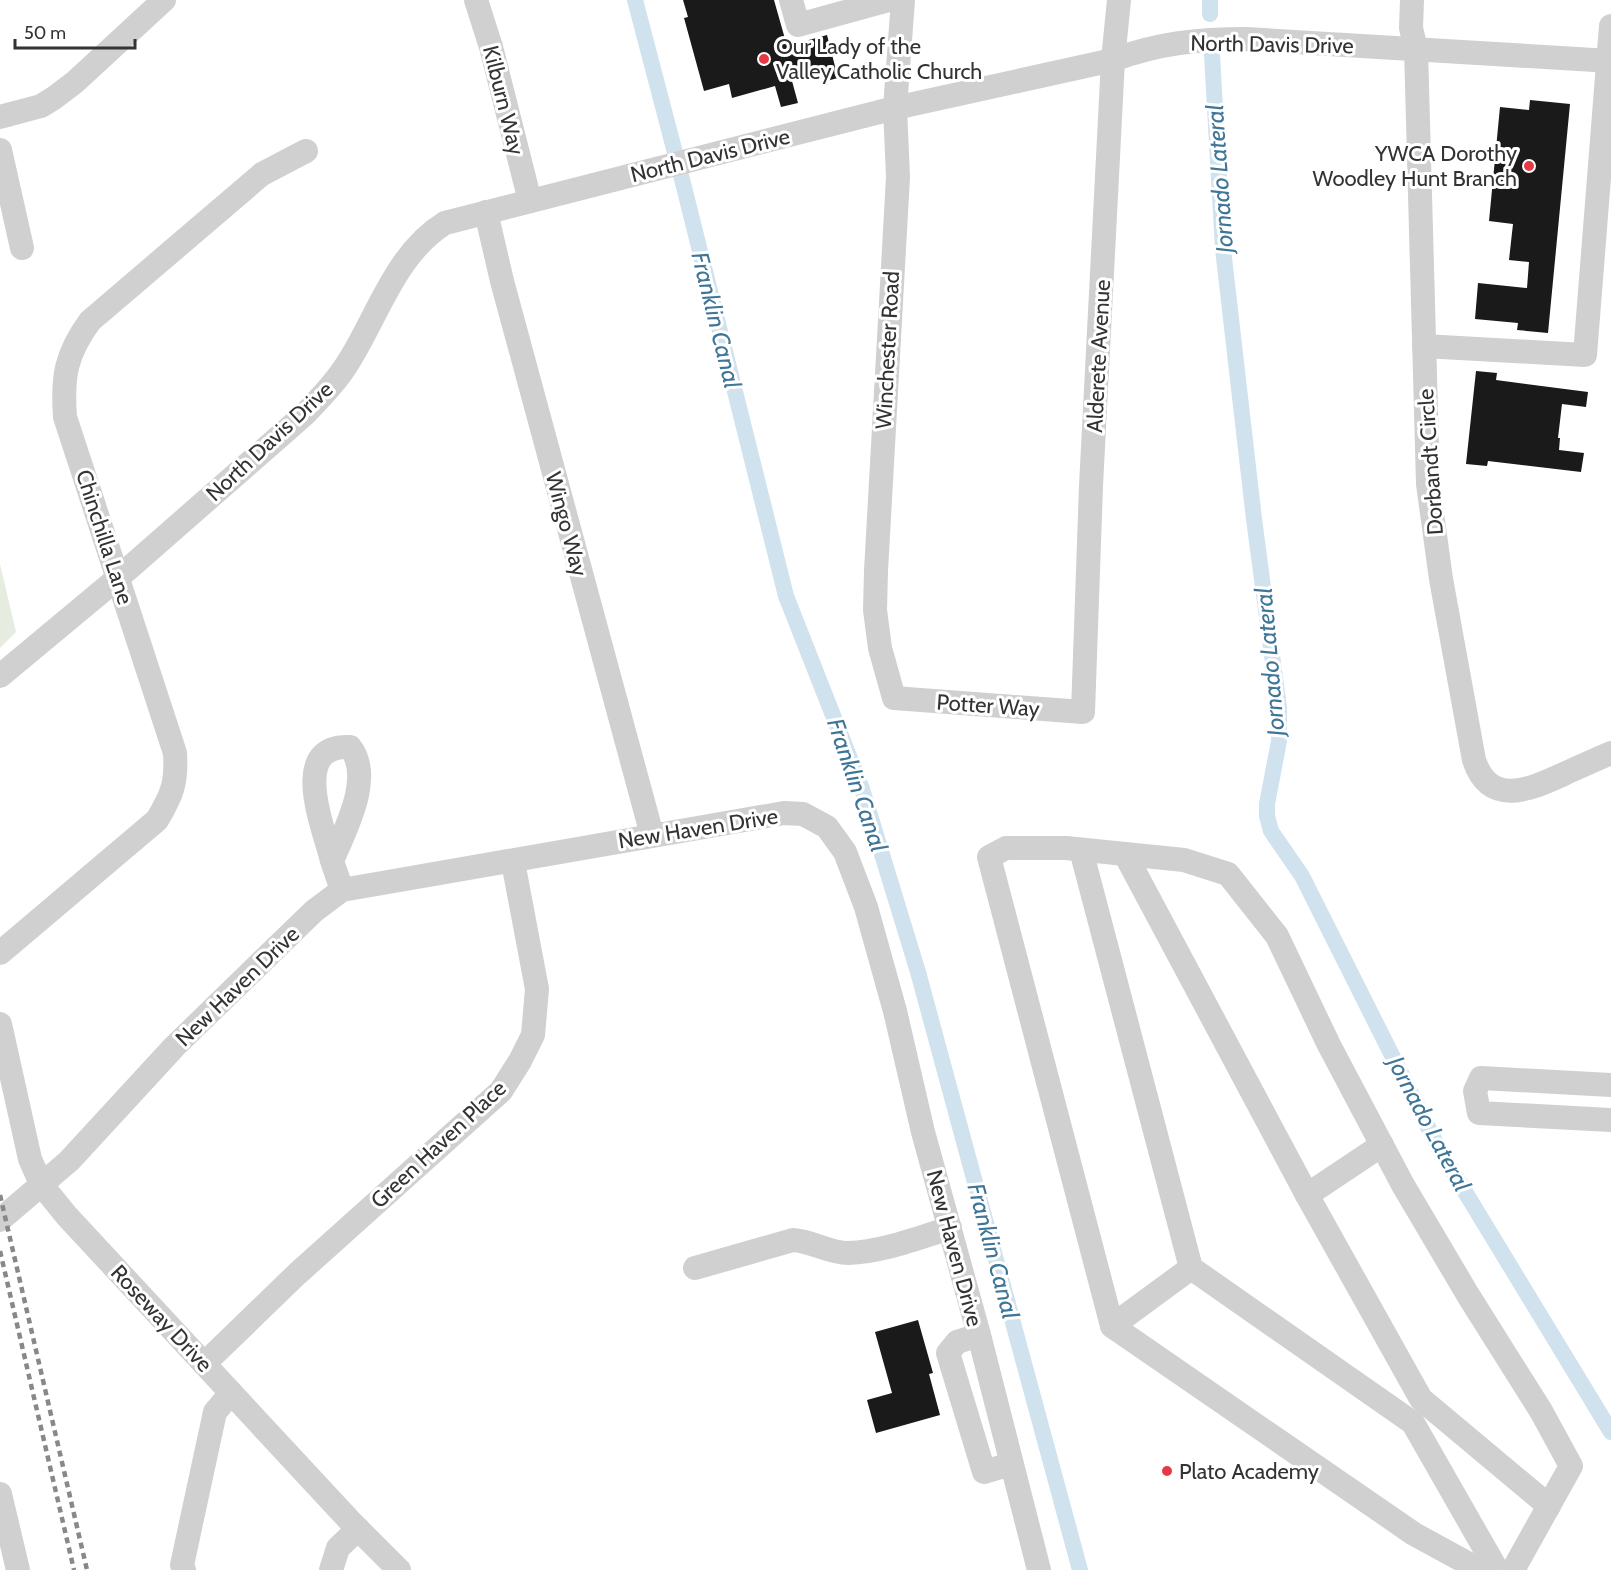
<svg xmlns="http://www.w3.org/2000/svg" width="1611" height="1570" font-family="Cabin,sans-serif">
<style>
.green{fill:#e6ecdf}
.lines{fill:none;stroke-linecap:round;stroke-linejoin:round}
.canal{stroke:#cfe2ee;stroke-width:16}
.building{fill:#1a1a1a}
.minor{stroke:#d0d0d0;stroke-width:24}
.rail{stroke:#888;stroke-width:4.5;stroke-dasharray:6 4.5;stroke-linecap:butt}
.poi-dot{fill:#e63946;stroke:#fff;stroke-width:2}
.labels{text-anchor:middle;stroke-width:6;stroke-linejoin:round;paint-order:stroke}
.street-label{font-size:22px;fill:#333;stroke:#fff}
.poi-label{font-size:22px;fill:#333;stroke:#fff;text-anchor:start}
.water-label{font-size:24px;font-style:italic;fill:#3f7597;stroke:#fff}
</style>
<rect width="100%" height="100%" fill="#fff"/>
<polygon class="green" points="0,564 16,632 0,648"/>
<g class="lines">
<g class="canal">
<polyline points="635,0 684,187 786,596 862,789 918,972 1080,1570"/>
<polyline points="1210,14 1210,0"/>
<polyline points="1212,55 1223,249 1254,519 1279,708 1279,741 1267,804 1267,816 1271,831 1302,876 1439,1149 1611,1432"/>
</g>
</g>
<g class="building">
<polygon points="683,0 774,0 787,46 827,35 838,78 826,81 824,73 792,81 798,103 781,107 775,86 732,98 729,84 704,91 684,18 688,17"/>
<polygon points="1530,100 1570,104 1548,333 1517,330 1518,323 1475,319 1478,283 1527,288 1529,262 1509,260 1513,224 1489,221 1500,107 1529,110"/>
<polygon points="1476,371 1497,373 1496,380 1588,392 1586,407 1562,404 1558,438 1560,438 1559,450 1584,453 1581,472 1488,461 1487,466 1466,464"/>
<polygon points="918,1320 933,1373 929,1374 940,1415 876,1433 867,1400 892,1393 875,1332"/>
</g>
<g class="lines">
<g class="minor">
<polyline points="476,0 491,47 530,201"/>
<polyline points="791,0 798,25 889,0"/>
<polyline points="903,0 895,108 898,177 876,571 875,610 880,648 894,698 1083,712 1091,486 1113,60 1119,0"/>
<path d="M1412,0l-1,28 5,21 12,435 13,95 33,181c16,48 57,29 90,14 15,-7 31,-14 47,-21"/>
<polyline points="0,117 41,106 54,98 75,82 164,0"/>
<polyline points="0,150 22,248"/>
<polyline points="486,212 502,281 652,835"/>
<polyline points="1424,346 1585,355 1611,26"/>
<path d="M0,676l119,-99 186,-163c16,-17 32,-33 44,-53 29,-46 47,-108 96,-138l450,-115 218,-48c45,-17 86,-21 133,-21l365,22"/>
<polyline points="1081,850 1191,1268 1413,1423 1497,1570"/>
<polyline points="1125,854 1307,1195 1421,1399 1549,1506"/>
<path d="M332,861c13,-31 42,-84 18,-114 -62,-3 -26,81 -18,114l1,3 9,26"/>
<path d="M0,953l157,-133c15,-25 20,-37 18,-67l-110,-336c-3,-41 1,-63 25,-96l172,-147 44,-23"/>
<polyline points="0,1024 30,1159 41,1184 66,1215 350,1521 399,1570"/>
<polyline points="1611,1085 1481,1078 1475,1091 1479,1113 1611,1120"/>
<polyline points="1307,1195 1382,1145"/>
<polyline points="0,1220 69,1161 174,1047 314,911 342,890 784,813 803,814 827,827 845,852 866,907 895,1011 923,1132 979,1335 1039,1570"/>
<path d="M695,1268l98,-28c19,1 36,13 55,13 34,-1 70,-15 102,-25"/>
<polyline points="1112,1326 1191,1268"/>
<polyline points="979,1335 957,1342 948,1353 984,1472 1011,1464"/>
<polyline points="204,1364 297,1274 501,1091 520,1061 533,1035 537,989 513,862"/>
<polyline points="0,1494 18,1570"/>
<polyline points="184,1570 182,1565 215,1412 231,1393"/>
<polyline points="331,1570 338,1548 358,1529"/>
<polyline points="1480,1570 1414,1534 1112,1326 989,857 1006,848 1066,848 1184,860 1228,874 1277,936 1329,1045 1403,1185 1468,1295 1541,1411 1571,1466 1513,1570"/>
</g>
<g class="rail">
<polyline points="0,1195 87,1570"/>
<polyline points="0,1251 74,1570"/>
</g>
</g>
<g class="poi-dot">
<circle cx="764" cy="59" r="6"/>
<circle cx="1529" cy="166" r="6"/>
<circle cx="1167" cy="1471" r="6"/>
</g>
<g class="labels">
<g class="street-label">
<text transform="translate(1272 44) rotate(1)" y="8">North Davis Drive</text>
<text transform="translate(504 100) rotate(76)" y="8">Kilburn Way</text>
<text transform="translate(710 155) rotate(-14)" y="8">North Davis Drive</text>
<text transform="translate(887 350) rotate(-87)" y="8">Winchester Road</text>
<text transform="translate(1098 356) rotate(-87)" y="8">Alderete Avenue</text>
<text transform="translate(269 441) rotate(-43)" y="8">North Davis Drive</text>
<text transform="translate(1430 462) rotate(-94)" y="8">Dorbandt Circle</text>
<text transform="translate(567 524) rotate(75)" y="8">Wingo Way</text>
<text transform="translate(105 537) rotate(72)" y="8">Chinchilla Lane</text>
<text transform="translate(988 705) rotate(4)" y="8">Potter Way</text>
<text transform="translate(698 828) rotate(-9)" y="8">New Haven Drive</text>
<text transform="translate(237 986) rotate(-44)" y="8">New Haven Drive</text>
<text transform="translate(438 1144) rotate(-43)" y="8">Green Haven Place</text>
<text transform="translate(955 1248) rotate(75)" y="8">New Haven Drive</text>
<text transform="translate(162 1318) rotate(47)" y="8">Roseway Drive</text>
</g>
<g class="poi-label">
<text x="776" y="54">Our Lady of the<tspan x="776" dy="25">Valley Catholic Church</tspan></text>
<text x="1517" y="161" text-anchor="end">YWCA Dorothy<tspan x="1517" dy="25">Woodley Hunt Branch</tspan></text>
<text x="1179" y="1479">Plato Academy</text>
</g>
<g class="water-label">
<text transform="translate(1220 179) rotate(-94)" y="8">Jornado Lateral</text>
<text transform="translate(716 320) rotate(76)" y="8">Franklin Canal</text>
<text transform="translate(1270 662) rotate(-95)" y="8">Jornado Lateral</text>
<text transform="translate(857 785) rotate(71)" y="8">Franklin Canal</text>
<text transform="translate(1429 1124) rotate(62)" y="8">Jornado Lateral</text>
<text transform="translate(993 1251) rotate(75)" y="8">Franklin Canal</text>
</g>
</g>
<path d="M15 39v9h120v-9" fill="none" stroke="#333333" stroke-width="3"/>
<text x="24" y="39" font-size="18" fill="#333333" stroke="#ffffff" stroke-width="4.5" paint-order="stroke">50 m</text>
</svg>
